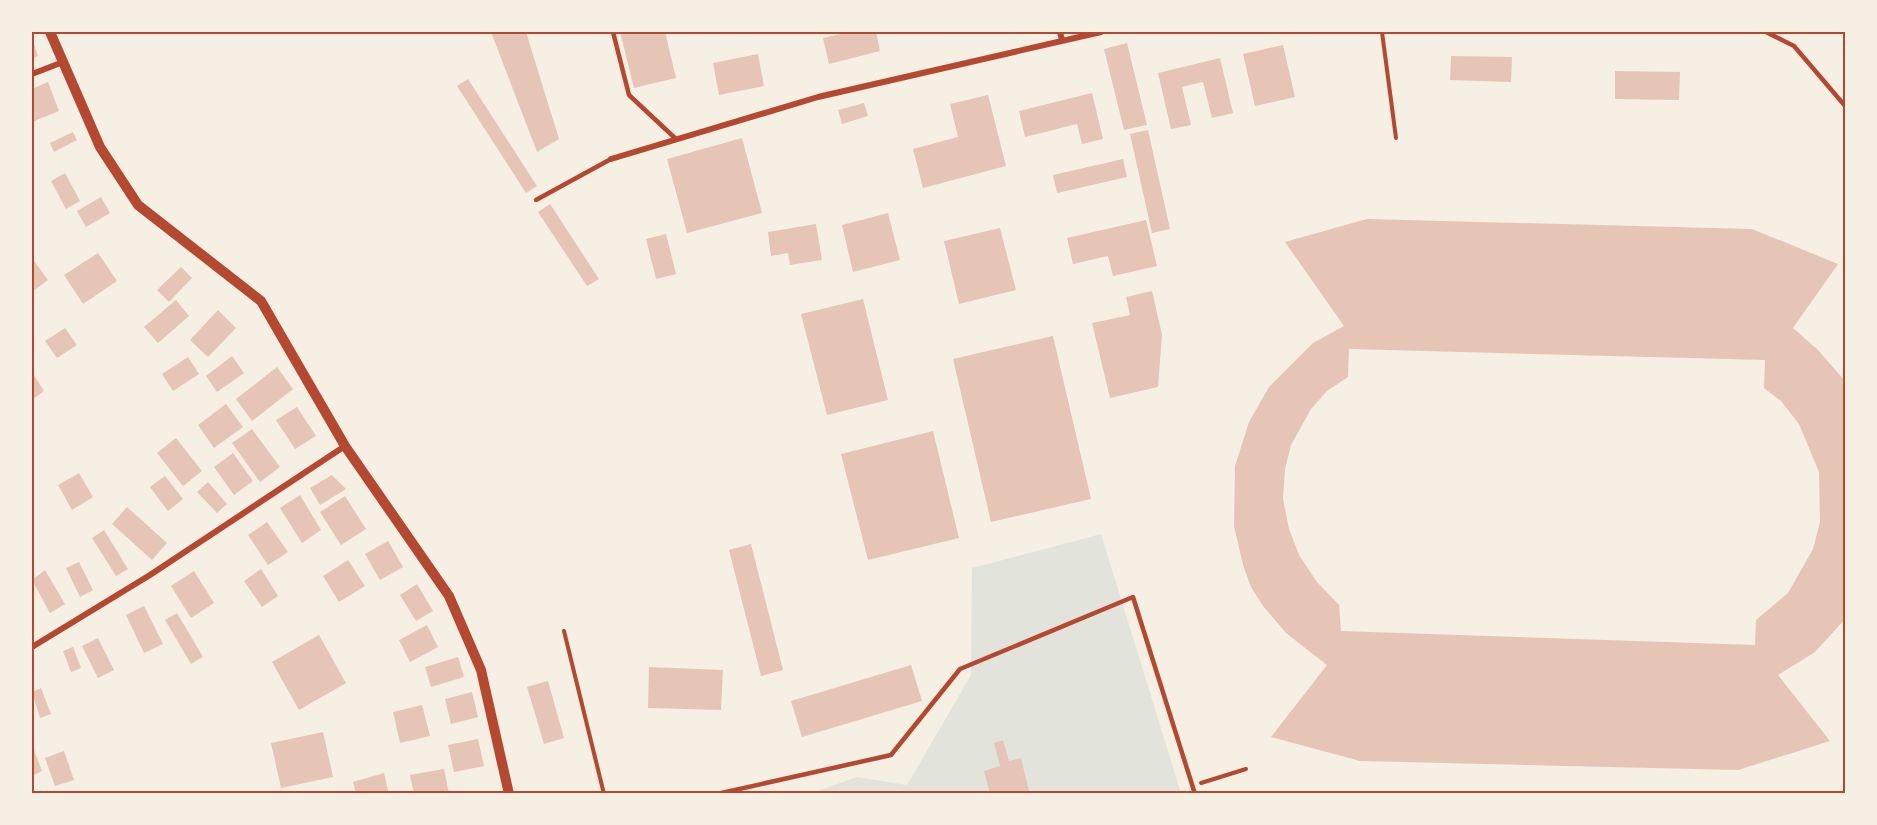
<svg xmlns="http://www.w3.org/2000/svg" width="1877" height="825" font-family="'Open Sans',sans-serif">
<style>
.green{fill:#e2e4dc}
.building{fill:#e6c5b7;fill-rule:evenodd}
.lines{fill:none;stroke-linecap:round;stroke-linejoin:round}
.path{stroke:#b5482f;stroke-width:4}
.service{stroke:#b5482f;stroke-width:4.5}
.minor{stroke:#b5482f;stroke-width:6}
.tertiary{stroke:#b5482f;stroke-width:10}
.neatline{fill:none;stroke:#b5482f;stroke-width:2}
</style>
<rect width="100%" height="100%" fill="#f6efe4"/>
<polygon class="green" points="1101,534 1181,793 809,794 857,777 907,785 971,675 972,568"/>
<g class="building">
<polygon points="491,32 526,32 559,139 537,152"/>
<polygon points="620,32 665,32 676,78 634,88"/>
<polygon points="849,32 876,32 880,51 829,64 823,38"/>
<polygon points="32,39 38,56 32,59"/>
<polygon points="1127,43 1147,125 1124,130 1104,49"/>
<polygon points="1283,45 1295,97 1255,106 1243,54"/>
<polygon points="758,54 764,86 719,95 713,63"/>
<polygon points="1451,56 1512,57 1511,82 1450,80"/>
<polygon points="1220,58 1233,113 1212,118 1203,82 1182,87 1191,125 1171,129 1158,73"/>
<polygon points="1615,71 1680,72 1679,100 1615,99"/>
<polygon points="468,79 537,186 526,193 457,86"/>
<polygon points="48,82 59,111 32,122 32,89"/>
<polygon points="1092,93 1103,139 1082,144 1077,124 1025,137 1019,111"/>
<polygon points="988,95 1006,166 923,188 913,149 958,137 950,104"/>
<polygon points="864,103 868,116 842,124 838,110"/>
<polygon points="1148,130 1170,229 1152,233 1130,134"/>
<polygon points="73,132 77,140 54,152 50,143"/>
<polygon points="742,138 762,213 687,233 667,159"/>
<polygon points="1123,159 1127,177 1057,193 1053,175"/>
<polygon points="65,173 80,201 66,209 51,181"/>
<polygon points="101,197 110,213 86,227 77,211"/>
<polygon points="550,204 599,279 587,286 538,212"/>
<polygon points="888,213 900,260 853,272 842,225"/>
<path d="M1367,219l385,10 86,35 -45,64 24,21 29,33v236l-31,34 -37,23 52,66 -92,29 -378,-9 -89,-24 56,-72 -41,-32 -23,-27 -12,-19 -8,-22 -9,-39 1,-60 14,-44 20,-35 44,-44 31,-17 -59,-84zM1349,349l416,11 -1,28 17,13 18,23 20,48 1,50 -7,27 -25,44 -32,27 -1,25 -414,-14 -2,-26 -22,-23 -18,-27 -10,-26 -6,-30 2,-30 6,-24 20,-36 16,-18 21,-14z"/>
<polygon points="1146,220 1157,266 1113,276 1108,256 1073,264 1067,238"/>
<polygon points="816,224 822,260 790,265 788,253 771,256 768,232"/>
<polygon points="1000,228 1016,290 959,304 944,241"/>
<polygon points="666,234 676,274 656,279 646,239"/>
<polygon points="98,253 117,281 83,304 64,275"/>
<polygon points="32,258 48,280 32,292"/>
<polygon points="181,267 192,278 169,302 157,290"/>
<polygon points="1152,291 1162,335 1158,387 1110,398 1092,323 1130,315 1126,297"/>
<polygon points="863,299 888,400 827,415 801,314"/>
<polygon points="176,300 189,316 158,343 144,327"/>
<polygon points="218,310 236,328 208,357 190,340"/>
<polygon points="65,328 77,345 57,358 45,341"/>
<polygon points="1053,336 1091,499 991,522 953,359"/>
<polygon points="232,356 244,373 217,392 206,376"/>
<polygon points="188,357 199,374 173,391 162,374"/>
<polygon points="277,367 293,389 252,421 236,399"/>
<polygon points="32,372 44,391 32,400"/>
<polygon points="226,404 243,427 214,448 198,425"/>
<polygon points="297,407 316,436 295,449 276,420"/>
<polygon points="252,429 280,467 260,482 232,443"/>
<polygon points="933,431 959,538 868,560 841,454"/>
<polygon points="176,438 202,471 183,486 157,453"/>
<polygon points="233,453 253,481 234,495 214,467"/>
<polygon points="79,473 93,497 72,510 58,485"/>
<polygon points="332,475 346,489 320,505 310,488"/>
<polygon points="165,476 183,499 168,511 150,487"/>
<polygon points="208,482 227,504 217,513 197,492"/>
<polygon points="300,495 321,530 302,543 280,508"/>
<polygon points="345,496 366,529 341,545 320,512"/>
<polygon points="127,507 167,543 152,560 112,524"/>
<polygon points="267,522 288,552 268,565 248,535"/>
<polygon points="104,530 128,569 116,576 92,538"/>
<polygon points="388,541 403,567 380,580 365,554"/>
<polygon points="751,544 783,670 761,676 729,550"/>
<polygon points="348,560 365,586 339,602 323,576"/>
<polygon points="79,562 93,590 80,597 66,568"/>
<polygon points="261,569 278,596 262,607 244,581"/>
<polygon points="45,570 65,604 50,613 32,580"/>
<polygon points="194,571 214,603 191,618 171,586"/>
<polygon points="417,584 433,611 416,621 400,595"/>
<polygon points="144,606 163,644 144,653 126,615"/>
<polygon points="177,613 203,657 191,664 165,620"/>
<polygon points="427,625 438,647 410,662 399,640"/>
<polygon points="319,635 346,683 299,710 272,662"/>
<polygon points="98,638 114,670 98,678 82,646"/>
<polygon points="73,647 81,668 71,672 63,651"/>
<polygon points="458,657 464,677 431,687 425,667"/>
<polygon points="911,665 922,701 802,737 791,701"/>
<polygon points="649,667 723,670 721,710 648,708"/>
<polygon points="548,681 564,738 544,744 527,687"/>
<polygon points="41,688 51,714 40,718 32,692"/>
<polygon points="472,692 478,717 451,724 445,699"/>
<polygon points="422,705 430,736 400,743 393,712"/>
<polygon points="323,732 333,777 281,788 271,743"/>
<polygon points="478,739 484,766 454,772 448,745"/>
<polygon points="1003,740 1009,761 1021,758 1029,791 990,794 984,771 1000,766 994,743"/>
<polygon points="32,745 42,771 32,776"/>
<polygon points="64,751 74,780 55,786 45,758"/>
<polygon points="444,769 449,794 414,794 410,775"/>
<polygon points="384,773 389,794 356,794 353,782"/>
</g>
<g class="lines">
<g class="path">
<polyline points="1382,32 1396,138"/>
<polyline points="564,631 604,794"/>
<polyline points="1201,783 1246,769"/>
</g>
<g class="service">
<polyline points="613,32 629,95 676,139"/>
<polyline points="1766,32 1794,46 1846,107"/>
<polyline points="536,200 611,159"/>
<polyline points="717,794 891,755 960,669 1133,597 1195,794"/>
</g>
<g class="minor">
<polyline points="1060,32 1062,40"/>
<polyline points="32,74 63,62"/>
<polyline points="611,159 818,97 1101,32"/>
<polyline points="32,647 150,575 345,446"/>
</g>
<polyline class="tertiary" points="50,32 100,147 138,205 261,301 345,446 449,596 481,670 509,794"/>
</g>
<rect width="1877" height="825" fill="none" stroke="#f6efe4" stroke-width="66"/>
<rect x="33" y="33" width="1811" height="759" class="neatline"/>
</svg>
